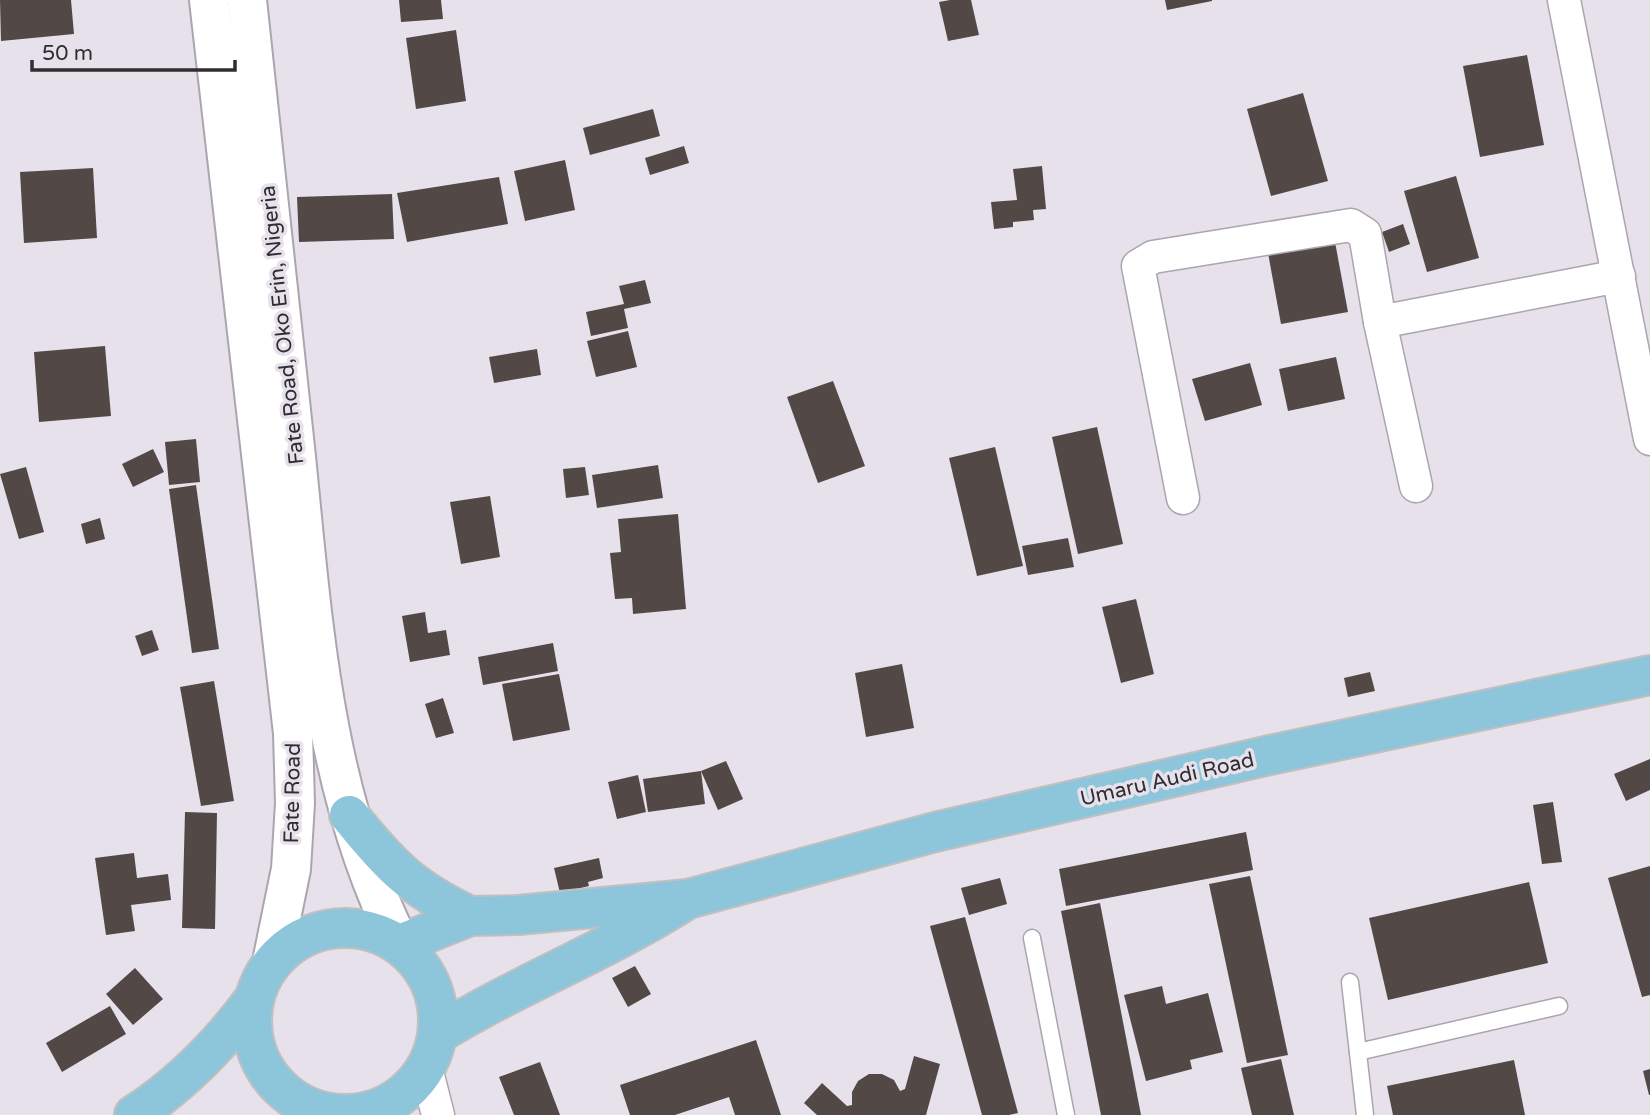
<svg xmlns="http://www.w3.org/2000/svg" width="1650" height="1115" font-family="'Varela Round',sans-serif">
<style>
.building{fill:#524846}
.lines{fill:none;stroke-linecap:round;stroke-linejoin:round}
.lane-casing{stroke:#aaa5af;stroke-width:19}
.street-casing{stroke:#aaa5af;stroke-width:35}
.secondary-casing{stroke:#aaa5af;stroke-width:42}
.primary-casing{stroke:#c1c0c1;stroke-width:42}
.lane{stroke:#fff;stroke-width:16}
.street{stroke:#fff;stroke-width:32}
.secondary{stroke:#fff;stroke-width:38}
.primary{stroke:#8dc5da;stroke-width:38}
.labels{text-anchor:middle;stroke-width:7;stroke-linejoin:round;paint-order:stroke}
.street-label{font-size:21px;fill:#2f2d31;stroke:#e6e1eb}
</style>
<rect width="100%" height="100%" fill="#e6e1eb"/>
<g class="building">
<polygon points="0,0 71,0 74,34 1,41"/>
<polygon points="399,0 441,0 443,19 401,22"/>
<polygon points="950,0 971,0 979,35 948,41 939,2"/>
<polygon points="1165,0 1212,0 1212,1 1167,10"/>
<polygon points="456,30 466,101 416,109 406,38"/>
<polygon points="1527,55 1544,145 1480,157 1463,66"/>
<polygon points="1303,93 1328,181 1271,196 1247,109"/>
<polygon points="653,109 660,136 590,155 583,128"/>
<polygon points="684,146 689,163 650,175 645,158"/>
<polygon points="565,160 575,210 525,221 514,171"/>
<polygon points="1042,166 1046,209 1033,210 1034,220 1013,222 1013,227 994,229 991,202 1017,200 1013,169"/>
<polygon points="93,168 97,238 24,243 20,172"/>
<polygon points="1456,176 1479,258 1427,272 1404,191"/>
<polygon points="499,177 508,224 407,242 397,193"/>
<polygon points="392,194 394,239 299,242 297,197"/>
<polygon points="1403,224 1410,244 1389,252 1382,232"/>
<polygon points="1335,242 1348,312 1281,324 1268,253"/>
<polygon points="645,280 651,303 624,309 628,328 591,336 586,312 624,304 619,286"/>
<polygon points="628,331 637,367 596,377 587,341"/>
<polygon points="105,346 111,416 39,422 34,352"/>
<polygon points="537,349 541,375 494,383 489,357"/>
<polygon points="1336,357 1345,399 1288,411 1279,369"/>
<polygon points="1250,363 1262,405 1205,421 1192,379"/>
<polygon points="833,381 865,466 818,483 787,397"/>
<polygon points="1097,427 1123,544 1078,554 1052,437"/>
<polygon points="196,439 200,482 169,485 165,442"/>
<polygon points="995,447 1023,566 977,576 949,458"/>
<polygon points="153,449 164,472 133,487 122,464"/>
<polygon points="658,465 663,498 597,508 592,475"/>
<polygon points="26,467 44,532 19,539 0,474"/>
<polygon points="585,467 589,495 566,498 563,469"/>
<polygon points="196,485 219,649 192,653 169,489"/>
<polygon points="490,496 500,557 461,564 450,502"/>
<polygon points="678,514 686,609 633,614 632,598 615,599 610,553 621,552 618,519"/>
<polygon points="100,518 105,539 86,544 81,524"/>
<polygon points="1068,538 1074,567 1028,575 1022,546"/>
<polygon points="1136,599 1154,674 1121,683 1102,607"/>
<polygon points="425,612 428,633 446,630 450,655 410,662 402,616"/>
<polygon points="152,630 159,650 142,656 135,636"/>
<polygon points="553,643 558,671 483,685 478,657"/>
<polygon points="902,664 914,728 866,737 855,673"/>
<polygon points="1370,672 1375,691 1348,697 1344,678"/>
<polygon points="559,674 570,730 513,741 502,684"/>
<polygon points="214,681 234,801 201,806 180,687"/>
<polygon points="443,698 454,733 436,738 425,704"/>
<polygon points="1650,759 1650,790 1626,801 1614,774"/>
<polygon points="726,761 743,799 718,810 701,771"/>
<polygon points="701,771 705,804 648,812 643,779"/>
<polygon points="638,775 646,812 617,819 608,782"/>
<polygon points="1553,802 1562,862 1542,864 1533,805"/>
<polygon points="185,812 217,813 215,929 182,928"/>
<polygon points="1246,832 1253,870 1066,906 1059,869"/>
<polygon points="134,853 137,878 168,874 171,900 131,905 135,931 106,935 95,858"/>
<polygon points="599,858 603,878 588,882 589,886 560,893 554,868"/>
<polygon points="1650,866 1650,995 1642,997 1608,878"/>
<polygon points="1250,876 1288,1055 1247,1063 1209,884"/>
<polygon points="1000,878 1007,904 969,915 961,888"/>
<polygon points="1529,882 1548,963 1388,1000 1369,918"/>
<polygon points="1100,903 1141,1115 1101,1115 1061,911"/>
<polygon points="965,917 1018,1113 1009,1115 982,1115 930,926"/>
<polygon points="635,966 651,994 628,1007 612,978"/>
<polygon points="135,968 163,999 133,1025 106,994"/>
<polygon points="1162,986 1166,1004 1208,993 1223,1052 1190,1060 1192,1069 1146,1081 1124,995"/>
<polygon points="110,1006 126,1034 62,1072 46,1043"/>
<polygon points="756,1040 781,1115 735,1115 729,1097 675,1115 630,1115 620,1085"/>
<polygon points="914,1056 940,1064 926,1115 817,1115 804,1103 822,1083 847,1106 852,1105 852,1092 858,1081 869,1074 882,1074 894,1080 900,1091 905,1089"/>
<polygon points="1281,1059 1294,1115 1252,1115 1241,1068"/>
<polygon points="1514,1060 1525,1115 1393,1115 1387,1086"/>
<polygon points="540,1062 560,1115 514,1115 499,1077"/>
<polygon points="1650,1069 1650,1095 1649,1095 1643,1071"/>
</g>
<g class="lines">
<defs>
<g id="lane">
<polyline points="1032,938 1066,1115"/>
<polyline points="1350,982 1365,1115"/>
<polyline points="1358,1052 1559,1006"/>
</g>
<g id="street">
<polyline points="1564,0 1650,439"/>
<polyline points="1380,322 1619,276"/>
<polyline points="1183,498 1138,266 1153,257 1351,225 1365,234 1380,322 1416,486"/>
<polyline points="426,1068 438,1115"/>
<polyline points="363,1113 366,1115"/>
</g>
<g id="secondary">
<polyline points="209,0 293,733 295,803 291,869 272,962"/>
<path d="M247,0c16,152 32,304 49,457 17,166 27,336 104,487"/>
</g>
<g id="primary">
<path d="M349,815c41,51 62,73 121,101"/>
<circle cx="345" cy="1021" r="93"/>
<polyline points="400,944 470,916 518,915 688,899 935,832 1270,755 1650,675"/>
<path d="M438,1034c79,-49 166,-82 245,-132"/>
<path d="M134,1115c48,-31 86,-70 120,-116"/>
</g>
</defs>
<use href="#lane" class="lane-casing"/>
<use href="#street" class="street-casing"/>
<use href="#secondary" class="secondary-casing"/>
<use href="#primary" class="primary-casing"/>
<use href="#lane" class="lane"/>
<use href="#street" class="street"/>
<use href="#secondary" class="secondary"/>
<use href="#primary" class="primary"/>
</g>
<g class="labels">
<g class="street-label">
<text transform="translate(282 325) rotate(-96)" y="7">Fate Road, Oko Erin, Nigeria</text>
<text transform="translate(1167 779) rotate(-13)" y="7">Umaru Audi Road</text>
<text transform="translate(292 793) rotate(-89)" y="7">Fate Road</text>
</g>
</g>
<path d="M32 60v10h203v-10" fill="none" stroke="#2f2d31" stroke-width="3.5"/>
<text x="42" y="60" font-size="21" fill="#2f2d31" stroke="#e6e1eb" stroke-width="5" paint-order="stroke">50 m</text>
</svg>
